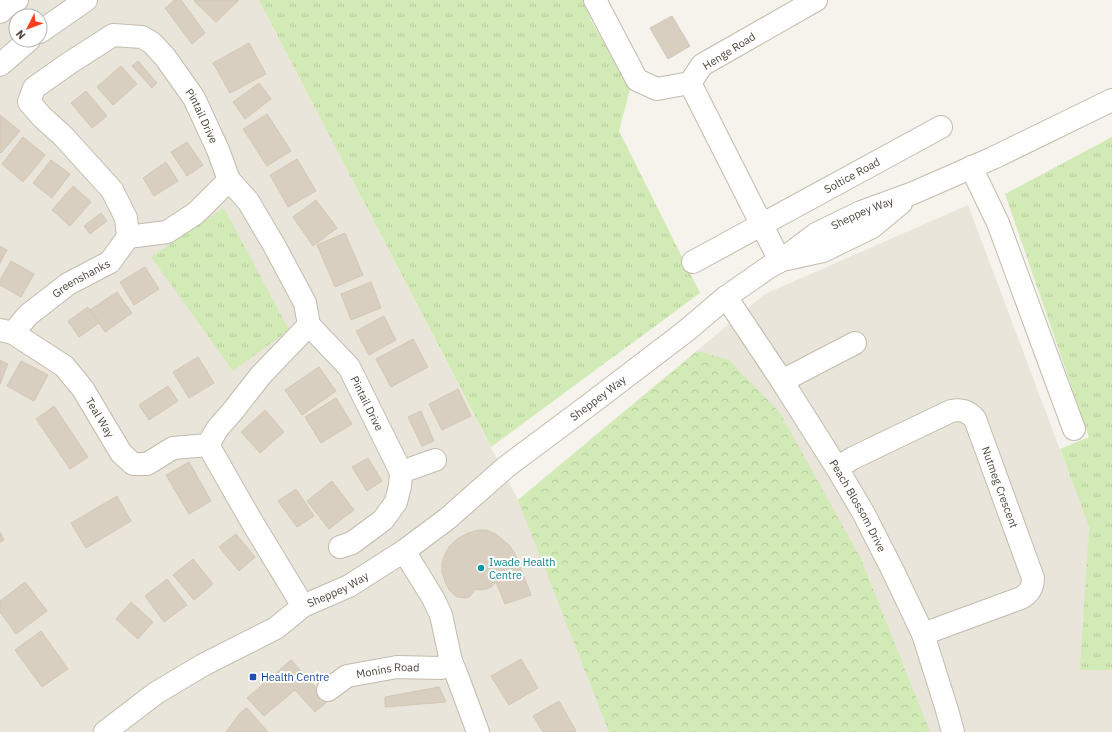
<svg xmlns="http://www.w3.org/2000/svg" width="1112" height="732" font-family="'IBM Plex Sans',sans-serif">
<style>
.residential{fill:#eae5da;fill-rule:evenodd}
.grass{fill:url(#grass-tufts)}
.park{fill:url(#park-crowns)}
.building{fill:#d8cfc1;stroke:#d3c7b4}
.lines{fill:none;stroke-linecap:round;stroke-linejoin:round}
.minor-casing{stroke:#c2bbae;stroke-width:24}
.minor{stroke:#fff;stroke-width:22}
.culture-dot{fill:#0f9aa8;stroke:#fff;stroke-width:1.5}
.transit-dot{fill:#1a4fb4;stroke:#fff;stroke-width:1.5}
.labels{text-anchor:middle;stroke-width:4;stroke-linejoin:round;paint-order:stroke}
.street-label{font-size:11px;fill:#4b4439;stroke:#fff}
.culture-label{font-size:11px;fill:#0d838f;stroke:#fff;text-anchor:start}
.transit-label{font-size:11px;fill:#164399;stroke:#fff;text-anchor:start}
</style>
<defs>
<pattern id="grass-tufts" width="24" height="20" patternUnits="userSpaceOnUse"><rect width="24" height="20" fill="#d2eab5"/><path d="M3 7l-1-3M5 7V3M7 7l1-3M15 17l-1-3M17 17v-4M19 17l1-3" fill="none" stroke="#b6ca9c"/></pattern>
<pattern id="park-crowns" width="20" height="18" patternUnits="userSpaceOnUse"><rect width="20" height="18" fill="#d2eab5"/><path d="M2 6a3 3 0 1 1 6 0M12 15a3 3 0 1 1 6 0" fill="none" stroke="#b6ca9c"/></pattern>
</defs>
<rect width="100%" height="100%" fill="#f6f3ec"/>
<path class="residential" d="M0,0h259l259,500 247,-206 203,-89 121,322 -8,143h31v62h-1112zM16,16h24v24h-24z"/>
<g class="grass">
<polygon points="259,0 583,0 592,22 630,89 619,131 700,293 491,447"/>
<polygon points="1112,137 1112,670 1080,670 1089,527 1060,449 1089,437 1005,194"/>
<polygon points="224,208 289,330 233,371 151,257"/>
</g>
<polygon class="park" points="697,351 729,360 780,413 861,559 930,732 609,732 518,500"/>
<g class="building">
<polygon points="175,0 181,0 205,33 192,44 165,8"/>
<polygon points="195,0 239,0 216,22 194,1"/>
<polygon points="672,16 690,46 668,59 650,28"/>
<polygon points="249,43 266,74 230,93 213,63"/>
<polygon points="138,61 157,83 152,88 132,66"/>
<polygon points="121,66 137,84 113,105 97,87"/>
<polygon points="259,83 271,99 245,119 233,102"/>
<polygon points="86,91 107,116 92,128 71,103"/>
<polygon points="267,114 291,151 267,166 243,129"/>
<polygon points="0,115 20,131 1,153 0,152"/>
<polygon points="23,137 45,155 23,182 2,164"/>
<polygon points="187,142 203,165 187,176 171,152"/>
<polygon points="297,159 316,191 288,207 270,175"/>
<polygon points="51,160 70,174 52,198 33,183"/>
<polygon points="166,162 178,181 154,196 143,178"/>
<polygon points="73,186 91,202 70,226 52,210"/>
<polygon points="316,200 337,228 313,246 293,217"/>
<polygon points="101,213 107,221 90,234 84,226"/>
<polygon points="345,233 363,275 335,287 317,245"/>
<polygon points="0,246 7,250 0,263"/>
<polygon points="11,261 34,274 21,297 0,285 0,280"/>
<polygon points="145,267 159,289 134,305 120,282"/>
<polygon points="371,282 381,308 351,320 341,294"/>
<polygon points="117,292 132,313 105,332 90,310"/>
<polygon points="88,307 99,323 79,337 68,321"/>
<polygon points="384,316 396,340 369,355 356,331"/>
<polygon points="413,339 428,367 391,387 376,359"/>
<polygon points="198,357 214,383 189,398 173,372"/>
<polygon points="0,360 8,364 0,384"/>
<polygon points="21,361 48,375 34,401 7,386"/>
<polygon points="319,367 336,391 302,415 285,390"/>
<polygon points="168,386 178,401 149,420 139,405"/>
<polygon points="458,389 471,416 442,430 429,404"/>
<polygon points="336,398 352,424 321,443 305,417"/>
<polygon points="54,406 88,457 70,469 36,419"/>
<polygon points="265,410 284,432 260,453 241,432"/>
<polygon points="421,411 434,441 422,446 408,417"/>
<polygon points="368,458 382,481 367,491 352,467"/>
<polygon points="189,462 211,501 189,514 166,475"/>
<polygon points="332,481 354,510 329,529 307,501"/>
<polygon points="296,489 314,516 297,527 278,501"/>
<polygon points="117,496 131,521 86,548 71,523"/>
<polygon points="478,530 486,530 496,534 510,546 516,556 531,595 505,604 496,582 491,587 487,589 481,590 475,589 473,593 469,597 465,598 457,597 450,591 446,584 442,572 442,563 445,554 449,547 457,539 468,533"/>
<polygon points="0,532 4,540 0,542"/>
<polygon points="236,534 255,557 239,571 219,547"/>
<polygon points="193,559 213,584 194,600 173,575"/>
<polygon points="167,579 187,605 164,622 145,596"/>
<polygon points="25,582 47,611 16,634 0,612 0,601"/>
<polygon points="131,602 153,622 138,639 116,619"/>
<polygon points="41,631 68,669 42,687 15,650"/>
<polygon points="521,659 538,688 509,705 491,676"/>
<polygon points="291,660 328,701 315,712 295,690 264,716 247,698"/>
<polygon points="439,687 446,702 385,707 385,697"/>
<polygon points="559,701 576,731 574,732 543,732 533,716"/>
<polygon points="247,708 268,732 226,732 240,713"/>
</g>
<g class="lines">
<defs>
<g id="minor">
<polyline points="595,0 637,80 657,89 690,83 702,65 816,0"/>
<polyline points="0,12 10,3 17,0"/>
<polyline points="40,32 86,0"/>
<polyline points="0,65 29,40"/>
<polyline points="690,83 780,261"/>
<polyline points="971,167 998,223 1074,429"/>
<path id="s1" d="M128,237l-2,-19 -14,-28 -49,-54 -21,-19 -13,-15 5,-14 34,-24 45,-29 29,2 10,6 13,14 29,41 24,52 11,30 19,21 26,44 31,58 4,22 40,42 52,105"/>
<polyline points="787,259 823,251 872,227 901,203"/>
<path id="s2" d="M693,262l248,-135"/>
<path id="s3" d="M726,297l56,84 55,87 27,46 29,57 30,63 24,76 6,22"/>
<path id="s4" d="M0,330l13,3 51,33 19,23 38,64 12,11h14l26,-16 35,-3 9,-16 15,-17 29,-37 48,-50"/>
<path id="s5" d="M13,333l15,-18 40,-31 42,-22 18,-25 39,-5 29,-19 33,-33"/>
<polyline points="782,381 855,343"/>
<polyline points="208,445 252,522 303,606"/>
<path id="s6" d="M837,468l16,-10 98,-47c11,-2 17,0 24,8l58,159c0,9 -3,15 -12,20l-98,36"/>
<polyline points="340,547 352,543 383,520 396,502 400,486 401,472 435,460"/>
<polyline points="404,551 433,598 441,615 451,661 456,673 478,732"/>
<path id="s7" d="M328,690l19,-14 50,-9 44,1 10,-7"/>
<path id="s8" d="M105,732l51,-39 47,-28 73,-37 27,-22 46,-20 55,-35 43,-32 59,-52 83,-62 97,-74 40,-34 43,-30 11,-6 36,-27 45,-22 52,-19 80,-35 119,-58"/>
</g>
</defs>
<use href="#minor" class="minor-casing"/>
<use href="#minor" class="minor"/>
</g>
<circle class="culture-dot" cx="481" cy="568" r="4"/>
<rect class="transit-dot" x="249" y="673" width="8" height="8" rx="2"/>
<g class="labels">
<g class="street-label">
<text transform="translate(729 51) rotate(-32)" y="4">Henge Road</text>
<text dy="4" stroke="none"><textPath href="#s1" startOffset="411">Pintail Drive</textPath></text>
<text dy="4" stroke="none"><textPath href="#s2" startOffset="181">Soltice Road</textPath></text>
<text dy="4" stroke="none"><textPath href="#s8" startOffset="922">Sheppey Way</textPath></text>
<text dy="4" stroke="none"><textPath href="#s5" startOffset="88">Greenshanks</textPath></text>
<text dy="4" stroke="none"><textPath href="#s8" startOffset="598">Sheppey Way</textPath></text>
<text dy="4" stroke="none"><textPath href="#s1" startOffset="747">Pintail Drive</textPath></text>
<text dy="4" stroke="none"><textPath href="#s4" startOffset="137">Teal Way</textPath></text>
<text dy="4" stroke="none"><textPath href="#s6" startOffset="227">Nutmeg Crescent</textPath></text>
<text dy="4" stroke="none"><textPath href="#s3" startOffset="247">Peach Blossom Drive</textPath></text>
<text dy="4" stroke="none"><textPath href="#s8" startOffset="274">Sheppey Way</textPath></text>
<text dy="4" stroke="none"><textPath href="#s7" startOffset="65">Monins Road</textPath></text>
</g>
<g class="culture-label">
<text x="489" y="566">Iwade Health<tspan x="489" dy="13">Centre</tspan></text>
</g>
<g class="transit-label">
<text x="261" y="681">Health Centre</text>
</g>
</g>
<g transform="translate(28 28) rotate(228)"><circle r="19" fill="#ffffff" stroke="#b7b4b0"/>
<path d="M0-3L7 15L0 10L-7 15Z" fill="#fc3f1d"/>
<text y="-6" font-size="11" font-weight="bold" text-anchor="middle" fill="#4b4439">N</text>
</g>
</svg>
